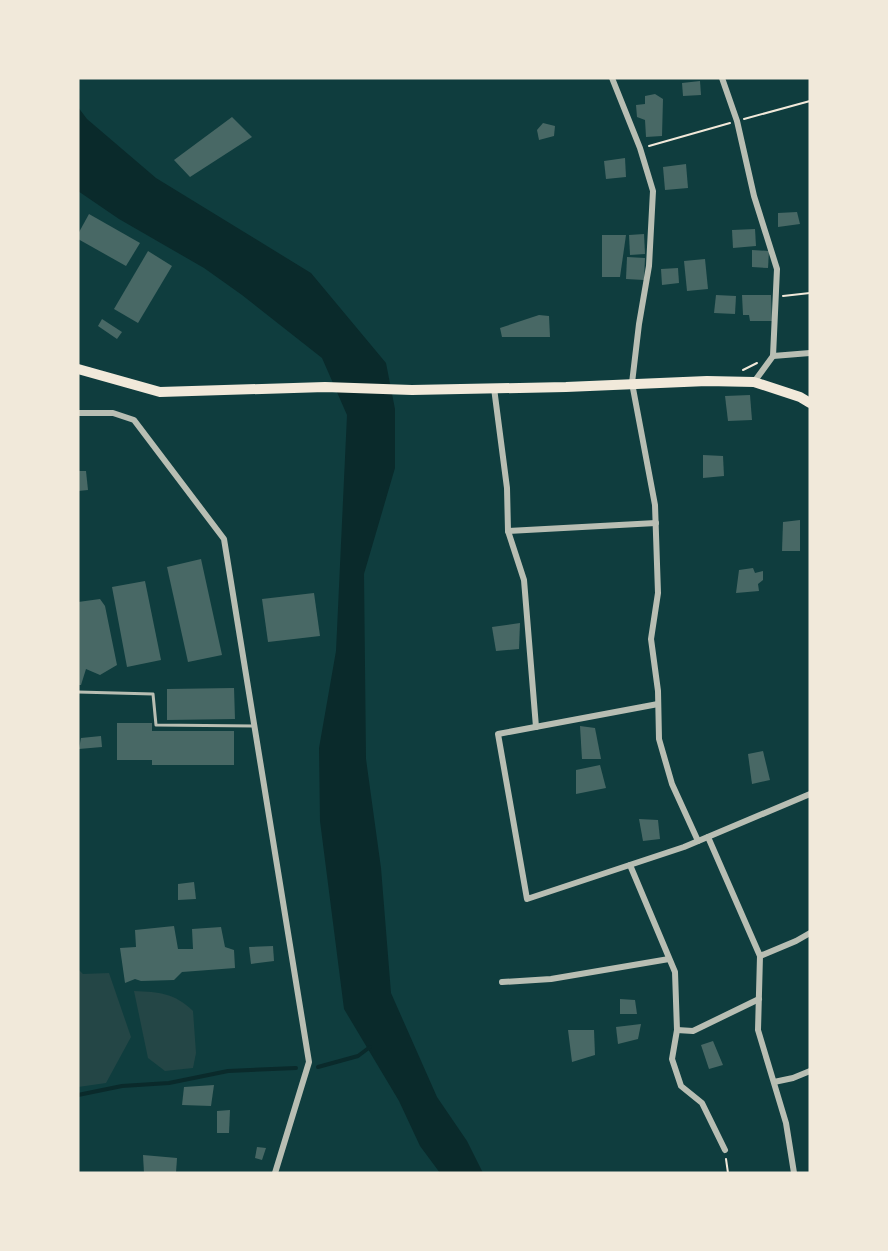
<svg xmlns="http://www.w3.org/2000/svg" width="888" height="1251" font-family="'PT Sans',sans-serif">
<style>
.green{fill:#244646}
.water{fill:#0a2a2b}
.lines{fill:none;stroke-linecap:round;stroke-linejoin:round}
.stream{stroke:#0a2a2b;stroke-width:4}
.building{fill:#486865}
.path{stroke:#f1e9da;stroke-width:2}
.service{stroke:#b8beb3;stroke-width:3}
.minor{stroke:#b8beb3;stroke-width:6}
.primary{stroke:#f1e9da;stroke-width:10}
</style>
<rect width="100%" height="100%" fill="#0f3d3e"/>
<g class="green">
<polygon points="78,969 83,974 109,973 131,1037 106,1083 78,1087"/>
<path d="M134,991c26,1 40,2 59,20l3,42 -3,15 -28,3 -17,-13z"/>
</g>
<polygon class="water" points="78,107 87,119 156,178 311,273 386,363 395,409 395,468 364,574 366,759 381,868 391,993 437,1097 467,1141 483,1173 440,1173 420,1146 399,1101 344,1009 320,821 319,748 336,651 347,415 322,358 242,295 204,268 119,219 78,191"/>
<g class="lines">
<g class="stream">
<polyline points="318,1067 358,1056 370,1047"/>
<polyline points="78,1095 122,1086 169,1083 228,1071 296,1068"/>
</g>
</g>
<g class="building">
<polygon points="700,81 701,95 683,96 682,83"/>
<polygon points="655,94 663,99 662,136 646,137 645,120 637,117 636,105 645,104 645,96"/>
<polygon points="232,117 252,137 190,177 174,160"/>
<polygon points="543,123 555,126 554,136 539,140 537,130"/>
<polygon points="625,158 626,177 606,179 604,161"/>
<polygon points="686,164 688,188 665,190 663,167"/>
<polygon points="797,212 800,224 778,227 778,213"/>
<polygon points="89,214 140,243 126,266 78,239 78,234"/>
<polygon points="755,229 756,246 733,248 732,230"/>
<polygon points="644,234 645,254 630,255 629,235"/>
<polygon points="602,235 626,235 620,277 602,277"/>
<polygon points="752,250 769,251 768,268 752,267"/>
<polygon points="148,251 172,266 138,323 114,309"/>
<polygon points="627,257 645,258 644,280 626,279"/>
<polygon points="705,259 708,289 687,291 684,261"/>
<polygon points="678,268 679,283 662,285 661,269"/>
<polygon points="716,295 736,296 735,314 714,313"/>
<polygon points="742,295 771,295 772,321 750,321 749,315 743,315"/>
<polygon points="539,315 549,316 550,337 502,337 500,328"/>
<polygon points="102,319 122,332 117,339 98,326"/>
<polygon points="750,395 752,420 728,421 725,396"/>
<polygon points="703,455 723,456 724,476 703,478"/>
<polygon points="78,471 86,471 88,490 78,491"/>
<polygon points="800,520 800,551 782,551 783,522"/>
<polygon points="201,559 222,655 188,662 167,567"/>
<polygon points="753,568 755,573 763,571 763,580 758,584 759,591 736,593 739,570"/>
<polygon points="145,581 161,660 127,667 112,587"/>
<polygon points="314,593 320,636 268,642 262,599"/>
<polygon points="100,599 105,606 117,665 100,675 86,669 81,685 78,685 78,602"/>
<polygon points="520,623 519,649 496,651 492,627"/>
<polygon points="234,688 235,719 167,720 167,689"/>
<polygon points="117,723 152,723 152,731 234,731 234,765 152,765 152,760 117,760"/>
<polygon points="580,726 595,728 601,759 582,759"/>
<polygon points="101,736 102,747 79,749 81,738"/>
<polygon points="763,751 770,780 752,784 748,754"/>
<polygon points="600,765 606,788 576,794 576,770"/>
<polygon points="639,819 658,820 660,839 643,841"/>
<polygon points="194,882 196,899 178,900 178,884"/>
<polygon points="174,926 178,949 193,949 192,929 221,927 225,947 234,950 235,968 182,972 174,980 141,981 135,979 125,983 120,948 136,947 135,930"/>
<polygon points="273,946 274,961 251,964 249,947"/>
<polygon points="620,999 635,1000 637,1014 620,1014"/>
<polygon points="641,1024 638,1039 618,1044 616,1027"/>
<polygon points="568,1030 594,1030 595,1055 572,1062"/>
<polygon points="713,1041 723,1065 709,1069 701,1045"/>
<polygon points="214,1085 211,1106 182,1105 184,1087"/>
<polygon points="230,1110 229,1133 217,1133 217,1111"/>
<polygon points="257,1147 266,1148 262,1160 255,1158"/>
<polygon points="143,1155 177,1158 176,1173 144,1173"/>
</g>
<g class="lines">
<g class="path">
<polyline points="744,119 810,101"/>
<polyline points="649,146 730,123"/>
<polyline points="783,296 810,293"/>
<polyline points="743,370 757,363"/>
<polyline points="726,1159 728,1173"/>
</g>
<polyline class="service" points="78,692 153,694 156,725 254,726"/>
<g class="minor">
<polyline points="612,78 640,148 653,191 649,266 639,324 632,383 655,505 658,593 651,639 658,691 659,739 672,784 698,841"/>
<polyline points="722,78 737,121 754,196 777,269 773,356 754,382"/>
<polyline points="773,356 810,353"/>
<polyline points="494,388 507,488 508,531 524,580 536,727"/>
<polyline points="78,413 113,413 134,420 224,539 309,1062 275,1173"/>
<polyline points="508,531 656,523"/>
<polyline points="658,704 498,734 527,899 684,847 810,794"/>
<polyline points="708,837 760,956 796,941 810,933"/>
<polyline points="630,865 675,972 677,1030 672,1059 681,1086 702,1103 725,1150"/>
<polyline points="760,956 758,1030 786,1123 794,1173"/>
<polyline points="502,982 551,979 669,959"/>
<polyline points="677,1030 693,1031 759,999"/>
<polyline points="774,1082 793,1078 810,1071"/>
</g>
<polyline class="primary" points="78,369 160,392 325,387 412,390 566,387 707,381 754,382 800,397 810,403"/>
</g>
<rect width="888" height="1251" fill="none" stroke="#f1e9da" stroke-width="159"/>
</svg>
